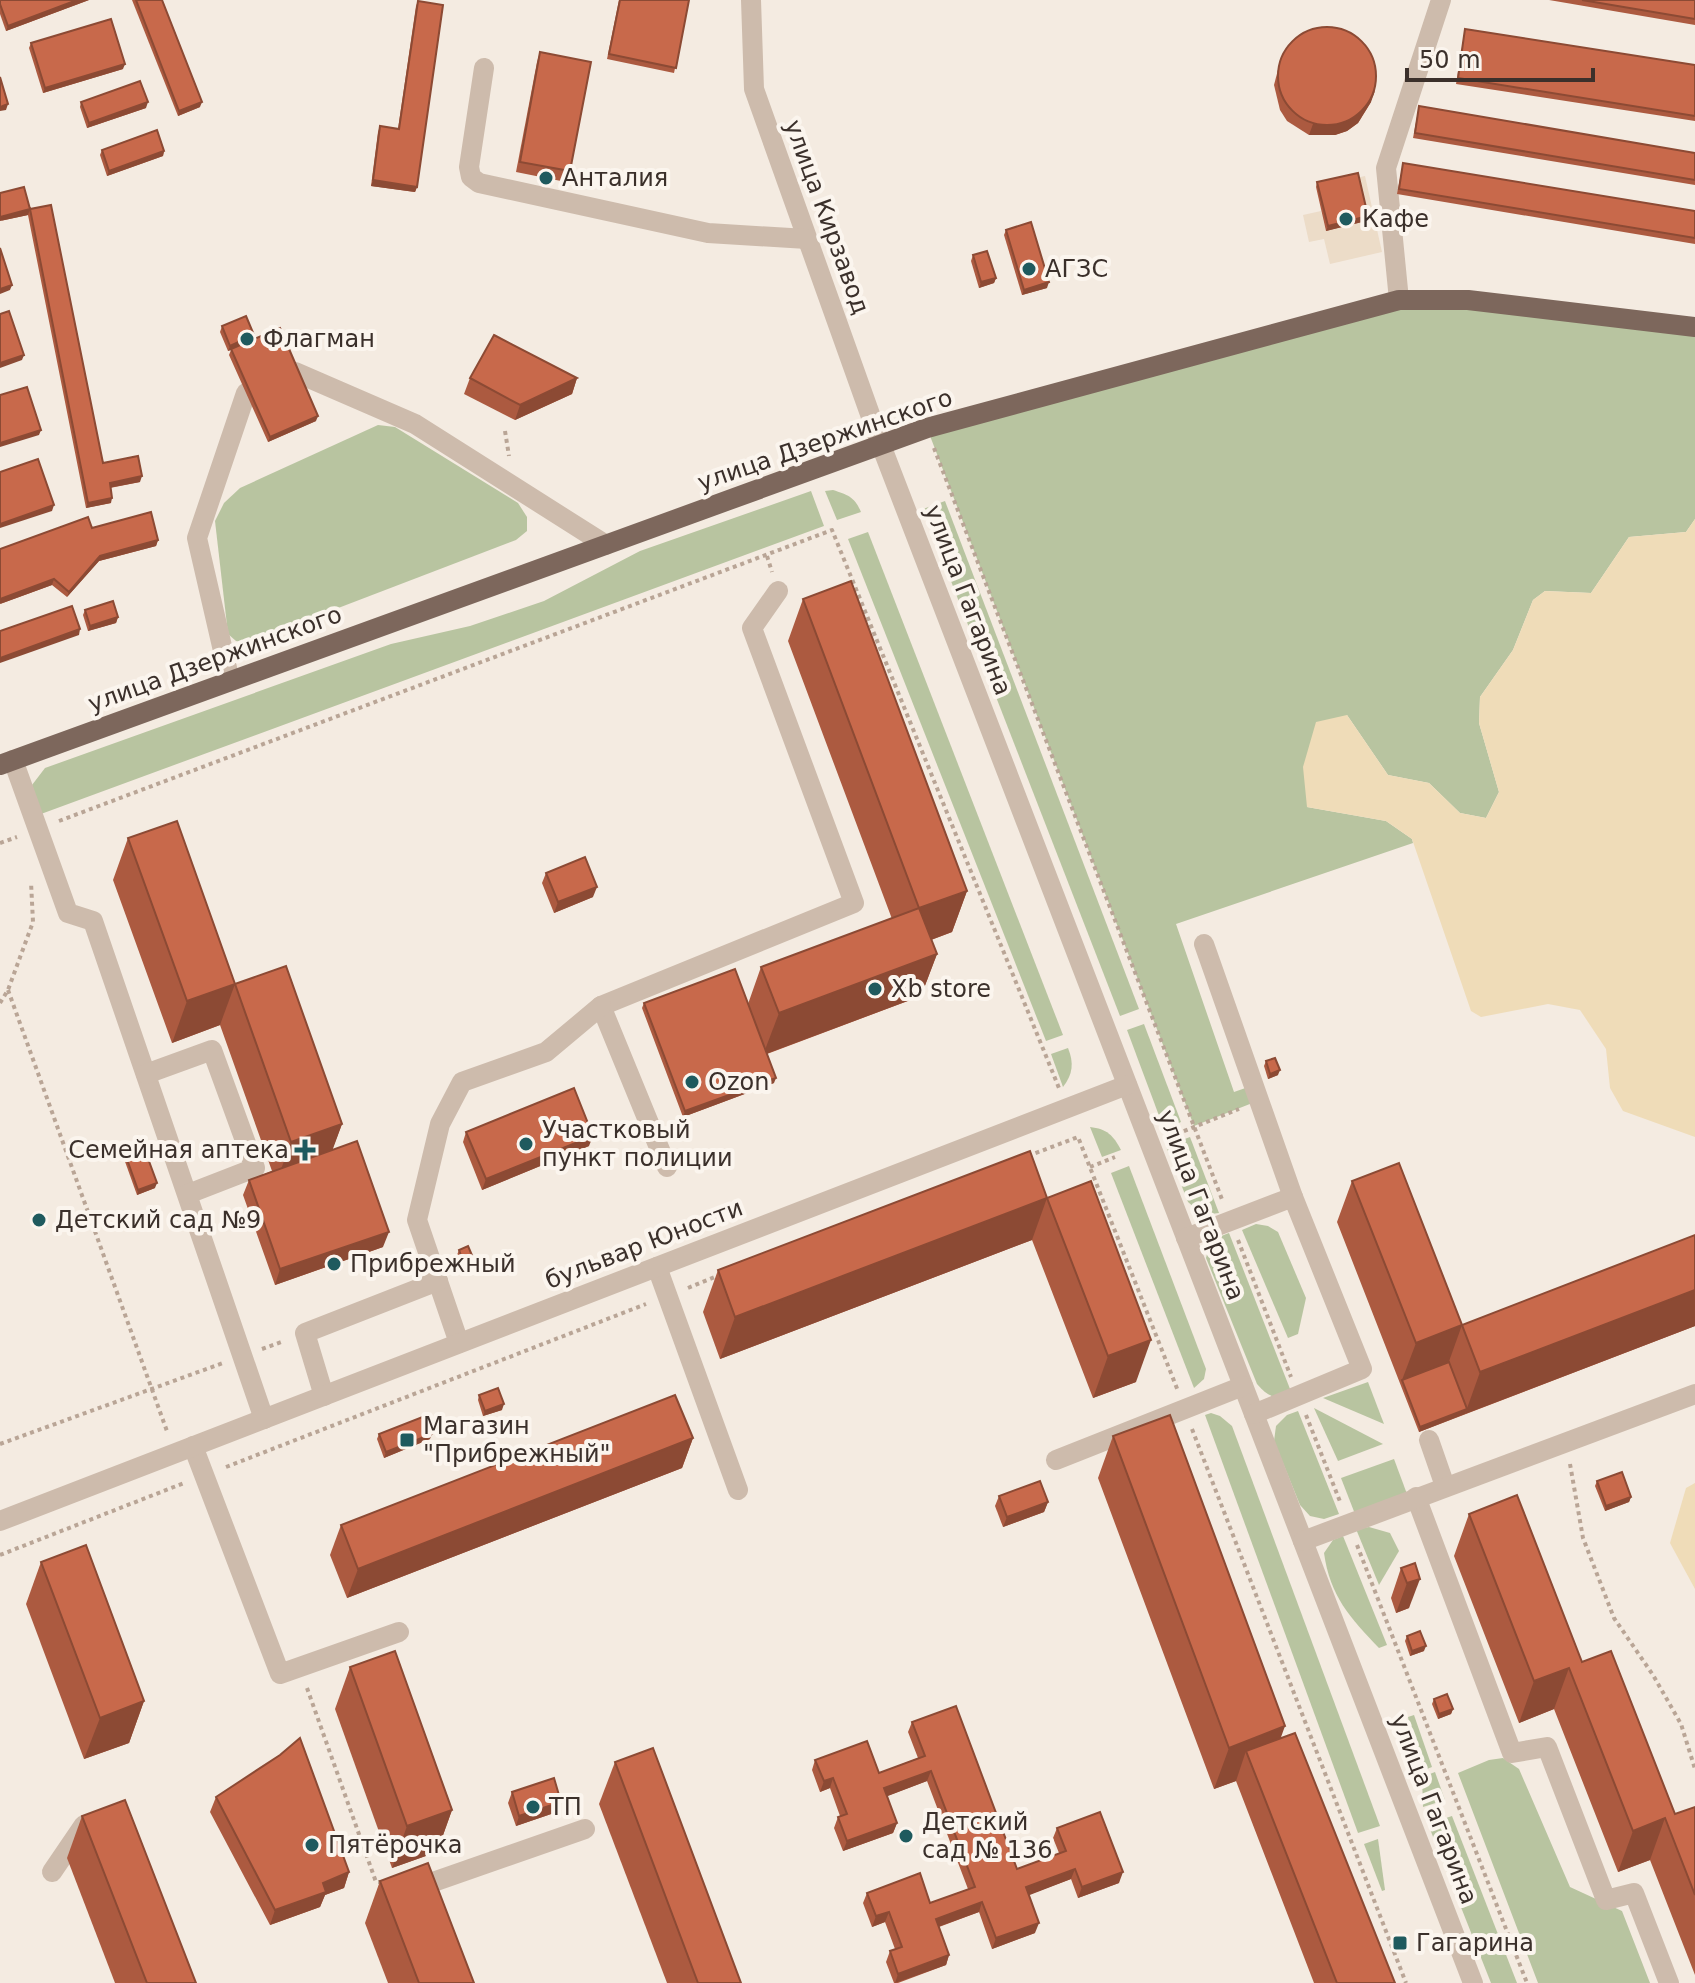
<svg xmlns="http://www.w3.org/2000/svg" width="1695" height="1983" font-family="'DejaVu Sans',sans-serif">
<style>
.green{fill:#b8c4a0}
.sand{fill:#efdcb8}
.plaza{fill:#ecdcc8}
.lines{fill:none;stroke-linecap:round;stroke-linejoin:round}
.path{stroke:#b9a596;stroke-width:4;stroke-dasharray:4 4;stroke-linecap:butt}
.minor{stroke:#cdbbac;stroke-width:20}
.major{stroke:#7d675c;stroke-width:20}
.wall{fill:#ac5a40}
.shaded-wall{fill:#8c4a34}
.building{fill:#c8694b;stroke:#8c4a34;stroke-width:2}
.poi-dot{fill:#1f5a5e;stroke:#fbf5ee;stroke-width:3}
.labels{text-anchor:middle;stroke-width:8;stroke-linejoin:round;paint-order:stroke}
.poi-label{font-size:24px;fill:#3b302b;stroke:#fbf5ee;text-anchor:start}
.street-label{font-size:24px;fill:#3b302b;stroke:#fbf5ee}
</style>
<rect width="100%" height="100%" fill="#f4ebe1"/>
<g class="green">
<polygon points="1399,300 1695,327 1695,519 1686,532 1629,537 1591,593 1545,591 1533,600 1513,650 1480,697 1479,723 1499,792 1486,818 1460,813 1429,783 1388,775 1347,715 1307,807 1386,821 1412,839 1413,843 1176,924 1234,1092 1254,1085 1260,1100 1194,1126 927,428"/>
<polygon points="378,425 395,427 518,503 527,517 527,531 516,540 247,643 236,641 228,634 215,521 224,503 240,488"/>
<path d="M833,490c15,5 22,7 28,22l-24,8 -12,-29z"/>
<polygon points="811,491 824,526 41,814 32,785 45,768 391,644 470,626 544,601 640,551"/>
<polygon points="945,501 1139,1009 1120,1016 923,509"/>
<polygon points="868,532 1063,1035 1046,1041 848,539"/>
<polygon points="1144,1024 1181,1122 1164,1129 1127,1030"/>
<path d="M1068,1048c6,15 5,26 -5,39l-12,-33z"/>
<path d="M1090,1127c17,2 23,8 31,23l-19,7z"/>
<polygon points="1190,1137 1219,1213 1203,1215 1188,1202 1166,1146"/>
<polygon points="1129,1166 1206,1369 1204,1379 1194,1388 1111,1173"/>
<polygon points="1256,1224 1268,1226 1278,1232 1306,1298 1298,1334 1288,1338 1242,1230"/>
<path d="M1229,1233l63,161c-17,6 -24,3 -35,-10l-51,-126c4,-15 8,-20 23,-25z"/>
<polygon points="1368,1382 1384,1424 1323,1398"/>
<polygon points="1314,1408 1383,1444 1338,1461"/>
<polygon points="1298,1411 1339,1514 1324,1519 1310,1516 1300,1505 1274,1441 1276,1426 1287,1415"/>
<polygon points="1211,1413 1220,1416 1232,1426 1380,1826 1358,1833 1205,1415"/>
<polygon points="1394,1459 1407,1494 1355,1514 1341,1478"/>
<polygon points="1369,1527 1390,1533 1399,1551 1379,1585 1356,1529"/>
<path d="M1343,1536l44,109 -8,3c-29,-30 -49,-52 -55,-95l9,-13z"/>
<polygon points="1414,1715 1432,1767 1419,1772 1408,1717"/>
<polygon points="1503,1758 1519,1769 1570,1887 1622,1911 1650,1983 1538,1983 1458,1773 1489,1760"/>
<polygon points="1435,1772 1445,1800 1423,1807 1422,1777"/>
<polygon points="1452,1816 1517,1983 1491,1983 1428,1824"/>
<polygon points="1378,1839 1385,1890 1382,1891 1364,1844"/>
</g>
<g class="sand">
<polygon points="1695,519 1695,1137 1623,1111 1610,1088 1606,1049 1580,1010 1548,1004 1481,1017 1471,1011 1412,839 1386,821 1307,807 1303,767 1316,722 1347,715 1388,775 1429,783 1460,813 1486,818 1499,792 1479,723 1480,697 1513,650 1533,600 1545,591 1591,593 1629,537 1686,532"/>
<polygon points="1695,1483 1695,1589 1670,1543 1686,1488"/>
</g>
<polygon class="plaza" points="1365,176 1382,252 1330,264 1324,239 1309,242 1303,215 1321,211 1326,231 1366,221 1356,178"/>
<g class="lines">
<g class="path">
<polyline points="505,431 509,456"/>
<polyline points="934,448 1223,1202"/>
<polyline points="767,556 772,572"/>
<polyline points="59,821 832,530 1059,1088"/>
<polyline points="0,843 17,837"/>
<polyline points="8,990 168,1434"/>
<polyline points="0,1003 8,990 33,922 31,882"/>
<polyline points="1169,1137 1239,1109"/>
<polyline points="1028,1156 1078,1137 1178,1391"/>
<polyline points="1090,1167 1115,1157"/>
<polyline points="1238,1240 1291,1377"/>
<polyline points="688,1288 717,1276"/>
<polyline points="262,1349 284,1341"/>
<polyline points="1306,1415 1341,1504"/>
<polyline points="1192,1429 1406,1983"/>
<polyline points="0,1444 223,1363"/>
<polyline points="1570,1464 1583,1538 1614,1618 1653,1675 1681,1724 1695,1769"/>
<polyline points="226,1467 646,1304"/>
<polyline points="1357,1545 1527,1983"/>
<polyline points="0,1555 184,1483"/>
<polyline points="307,1688 376,1882 385,1882"/>
</g>
<g class="minor">
<polyline points="751,0 754,89 881,445 1473,1983"/>
<polyline points="484,68 469,167 471,177 479,183 708,233 807,239"/>
<polyline points="1399,300 1386,168 1441,0"/>
<polyline points="295,372 415,424 606,545"/>
<polyline points="230,681 197,538 246,393"/>
<polyline points="13,760 68,913 93,921 264,1419"/>
<polyline points="1204,944 1293,1197"/>
<polyline points="146,1074 212,1050 255,1168 188,1194"/>
<polyline points="667,1167 601,1006 854,903 752,628 778,591"/>
<polyline points="1186,1238 1293,1197 1362,1369 1254,1414"/>
<polyline points="657,1267 738,1490"/>
<polyline points="459,1343 417,1220 440,1124 462,1082 546,1052 601,1006"/>
<polyline points="324,1396 305,1333 438,1281"/>
<polyline points="1429,1440 1445,1486"/>
<polyline points="193,1446 280,1674 399,1632"/>
<polyline points="1056,1460 1243,1386"/>
<polyline points="1416,1497 1512,1753 1547,1747 1606,1900 1634,1893 1669,1983"/>
<polyline points="0,1521 1127,1085"/>
<polyline points="1303,1541 1695,1394"/>
<polyline points="52,1872 84,1825"/>
<polyline points="436,1881 585,1829"/>
</g>
<polyline class="major" points="0,765 927,428 1399,300 1468,300 1695,327"/>
</g>
<g class="wall">
<polygon points="0,0 89,0 6,31 0,14"/>
<polygon points="132,0 162,0 200,107 178,116"/>
<polygon points="619,0 689,0 674,73 607,59"/>
<polygon points="1549,0 1695,0 1695,25"/>
<polygon points="418,1 417,187 415,192 371,186 378,132 380,126 398,129 416,6"/>
<polygon points="1465,29 1695,65 1695,121 1456,84"/>
<polygon points="31,43 123,69 43,93 29,48"/>
<polygon points="540,52 570,171 566,182 516,172 537,62"/>
<polygon points="1280,62 1371,102 1358,123 1347,131 1335,135 1309,135 1287,121 1280,110 1274,85"/>
<polygon points="81,102 146,108 87,128 80,107"/>
<polygon points="1419,106 1695,153 1695,185 1413,138"/>
<polygon points="102,150 164,151 163,156 107,176 100,155"/>
<polygon points="1403,163 1695,211 1695,244 1397,194"/>
<polygon points="1317,182 1366,221 1326,231 1316,187"/>
<polygon points="30,209 103,463 140,482 110,488 111,503 86,508 28,215 0,221"/>
<polygon points="1006,230 1047,288 1022,295 1004,235"/>
<polygon points="973,255 996,278 994,283 979,288 971,261"/>
<polygon points="222,326 254,335 253,340 316,421 268,442 229,355 231,350 228,351 220,332"/>
<polygon points="470,378 577,378 572,394 515,420 464,394"/>
<polygon points="92,528 158,540 156,546 99,561 67,597 52,585 0,604"/>
<polygon points="803,599 967,891 952,932 931,940 937,954 921,996 767,1054 774,1083 683,1117 642,1008 644,1003 748,1004 761,967 892,919 788,641"/>
<polygon points="85,610 118,617 116,623 88,631 83,615"/>
<polygon points="128,838 235,984 342,1124 332,1150 383,1247 275,1285 243,1195 249,1180 272,1171 220,1025 172,1043 113,880"/>
<polygon points="546,873 593,897 554,913 542,883"/>
<polygon points="1266,1061 1278,1075 1268,1079 1264,1066"/>
<polygon points="466,1132 589,1146 482,1190 463,1142"/>
<polygon points="124,1151 155,1188 137,1195 123,1156"/>
<polygon points="1352,1181 1462,1325 1695,1326 1419,1432 1337,1222"/>
<polygon points="1047,1198 1136,1382 1093,1398 1032,1240 720,1359 703,1312 718,1270"/>
<polygon points="459,1250 474,1260 472,1265 462,1269 457,1255"/>
<polygon points="479,1395 502,1410 483,1416 478,1400"/>
<polygon points="379,1434 430,1439 384,1458 377,1439"/>
<polygon points="1113,1436 1281,1738 1395,1983 1314,1983 1236,1781 1214,1789 1098,1478"/>
<polygon points="693,1438 682,1468 347,1598 330,1555 341,1525"/>
<polygon points="1597,1481 1631,1497 1629,1502 1605,1511 1595,1486"/>
<polygon points="999,1496 1048,1502 1044,1512 1003,1527 995,1506"/>
<polygon points="1469,1514 1582,1662 1675,1814 1695,1807 1695,1975 1650,1860 1618,1872 1554,1709 1519,1723 1454,1556"/>
<polygon points="41,1562 144,1701 129,1743 84,1759 26,1604"/>
<polygon points="1415,1563 1409,1608 1396,1613 1391,1598 1401,1568"/>
<polygon points="1407,1636 1424,1651 1410,1656 1405,1641"/>
<polygon points="350,1667 452,1810 437,1852 392,1868 335,1709"/>
<polygon points="1434,1699 1453,1709 1451,1714 1438,1719 1432,1704"/>
<polygon points="912,1722 1017,1869 1059,1853 1053,1838 1057,1828 1119,1883 1078,1898 1071,1879 1028,1895 1035,1933 992,1949 979,1912 939,1927 949,1955 946,1965 898,1983 894,1983 886,1962 890,1951 895,1949 885,1922 872,1927 863,1903 867,1893 930,1903 968,1889 927,1781 887,1796 897,1823 893,1833 843,1851 834,1828 838,1817 840,1816 830,1788 820,1792 812,1770 815,1760 879,1773 918,1758 908,1732"/>
<polygon points="615,1762 741,1983 667,1983 599,1804"/>
<polygon points="512,1792 561,1802 557,1812 516,1826 508,1803"/>
<polygon points="216,1797 349,1872 344,1888 325,1895 320,1907 270,1925 210,1812"/>
<polygon points="82,1816 196,1983 115,1983 67,1858"/>
<polygon points="380,1881 474,1983 388,1983 365,1923"/>
</g>
<g class="shaded-wall">
<polygon points="77,0 89,0 6,31 8,26"/>
<polygon points="125,64 123,69 43,93 45,88"/>
<polygon points="1375,91 1371,102 1358,123 1347,131 1335,135 1309,135 1313,124"/>
<polygon points="148,102 146,108 87,128 89,123"/>
<polygon points="202,102 200,107 178,116 179,111"/>
<polygon points="8,104 6,110 0,111 0,107"/>
<polygon points="164,151 163,156 107,176 109,171"/>
<polygon points="373,180 417,187 415,192 371,186"/>
<polygon points="30,209 28,215 0,221 0,217"/>
<polygon points="1368,216 1366,221 1326,231 1328,226"/>
<polygon points="996,278 994,283 979,288 981,282"/>
<polygon points="1049,282 1047,288 1022,295 1024,290"/>
<polygon points="12,285 10,290 0,294 0,289"/>
<polygon points="254,335 253,340 228,351 230,346"/>
<polygon points="24,355 22,360 0,368 0,363"/>
<polygon points="577,378 572,394 515,420 520,405"/>
<polygon points="318,416 316,421 268,442 270,437"/>
<polygon points="41,430 39,435 0,447 0,443"/>
<polygon points="142,476 140,482 108,488 110,483"/>
<polygon points="112,498 111,503 86,508 88,503"/>
<polygon points="54,505 52,511 0,528 0,524"/>
<polygon points="158,540 156,546 99,561 67,597 69,592 100,556"/>
<polygon points="54,579 52,585 0,604 0,599"/>
<polygon points="118,617 116,623 88,631 90,626"/>
<polygon points="80,629 79,635 0,663 0,658"/>
<polygon points="597,887 593,897 554,913 558,902"/>
<polygon points="967,891 952,932 904,950 919,908"/>
<polygon points="937,954 921,996 763,1055 779,1013"/>
<polygon points="235,984 220,1025 172,1043 187,1001"/>
<polygon points="1280,1070 1278,1075 1268,1079 1270,1074"/>
<polygon points="776,1078 774,1083 683,1117 685,1111"/>
<polygon points="342,1124 327,1165 276,1183 291,1142"/>
<polygon points="593,1136 589,1146 482,1190 486,1179"/>
<polygon points="157,1183 155,1188 137,1195 138,1190"/>
<polygon points="1047,1198 1032,1240 720,1359 735,1317"/>
<polygon points="389,1232 383,1247 275,1285 280,1269"/>
<polygon points="474,1260 472,1265 462,1269 464,1264"/>
<polygon points="1695,1290 1695,1326 1465,1414 1480,1372"/>
<polygon points="1462,1325 1447,1367 1402,1380 1416,1343"/>
<polygon points="1151,1340 1136,1382 1093,1398 1108,1356"/>
<polygon points="504,1404 502,1410 483,1416 485,1411"/>
<polygon points="1467,1409 1465,1414 1419,1432 1420,1427"/>
<polygon points="432,1434 430,1439 384,1458 386,1452"/>
<polygon points="693,1438 682,1468 347,1598 358,1569"/>
<polygon points="1631,1497 1629,1502 1605,1511 1606,1506"/>
<polygon points="1048,1502 1044,1512 1003,1527 1007,1517"/>
<polygon points="1420,1579 1409,1608 1396,1613 1407,1583"/>
<polygon points="1426,1646 1424,1651 1410,1656 1412,1651"/>
<polygon points="1569,1668 1554,1709 1519,1723 1534,1681"/>
<polygon points="144,1701 129,1743 84,1759 100,1718"/>
<polygon points="1453,1709 1451,1714 1438,1719 1439,1714"/>
<polygon points="1285,1726 1270,1768 1246,1751 1236,1781 1214,1789 1229,1748"/>
<polygon points="931,1771 927,1781 880,1799 884,1788"/>
<polygon points="833,1778 830,1788 820,1792 824,1781"/>
<polygon points="561,1802 557,1812 516,1826 519,1816"/>
<polygon points="452,1810 437,1852 392,1868 407,1826"/>
<polygon points="1665,1818 1650,1860 1618,1872 1633,1831"/>
<polygon points="897,1823 893,1833 843,1851 847,1841"/>
<polygon points="1075,1869 1071,1879 1022,1898 1026,1887"/>
<polygon points="349,1872 344,1888 325,1895 320,1907 270,1925 275,1910 323,1883"/>
<polygon points="1123,1872 1119,1883 1078,1898 1082,1887"/>
<polygon points="982,1902 979,1912 932,1929 936,1919"/>
<polygon points="889,1912 885,1922 872,1927 876,1916"/>
<polygon points="1039,1923 1035,1933 992,1949 996,1938"/>
<polygon points="949,1955 946,1965 895,1983 898,1974"/>
</g>
<g class="building">
<polygon points="0,0 77,0 8,26 0,4"/>
<polygon points="136,0 162,0 202,102 179,111"/>
<polygon points="620,0 689,0 676,68 609,54"/>
<polygon points="1582,0 1695,0 1695,19"/>
<polygon points="418,1 443,5 417,187 373,180 380,126 399,129"/>
<polygon points="111,19 125,64 45,88 31,43"/>
<circle cx="1327" cy="76" r="49"/>
<polygon points="1465,29 1695,65 1695,116 1458,78"/>
<polygon points="540,52 591,62 570,171 520,162"/>
<polygon points="0,77 8,104 0,107"/>
<polygon points="140,81 148,102 89,123 81,102"/>
<polygon points="1419,106 1695,153 1695,180 1415,133"/>
<polygon points="157,130 164,151 109,171 102,150"/>
<polygon points="1403,163 1695,211 1695,238 1399,189"/>
<polygon points="1358,173 1368,216 1328,226 1317,182"/>
<polygon points="24,187 30,209 51,205 103,463 138,456 142,476 110,483 112,498 88,503 30,209 0,217 0,193"/>
<polygon points="1031,222 1049,282 1024,290 1006,230"/>
<polygon points="0,248 12,285 0,289"/>
<polygon points="987,251 996,278 981,282 973,255"/>
<polygon points="9,311 24,355 0,363 0,314"/>
<polygon points="246,316 254,335 230,346 222,326"/>
<polygon points="280,328 318,416 270,437 231,349"/>
<polygon points="494,335 577,378 520,405 470,378"/>
<polygon points="27,387 41,430 0,443 0,395"/>
<polygon points="38,459 54,505 0,524 0,472"/>
<polygon points="151,512 158,540 100,556 69,592 54,579 0,599 0,549 88,517 92,528"/>
<polygon points="851,581 967,891 919,908 803,599"/>
<polygon points="113,601 118,617 90,626 85,610"/>
<polygon points="72,606 80,629 0,658 0,631"/>
<polygon points="177,821 235,984 286,966 342,1124 291,1142 235,984 187,1001 128,838"/>
<polygon points="585,857 597,887 558,902 546,873"/>
<polygon points="919,908 937,954 779,1013 761,967"/>
<polygon points="735,969 776,1078 685,1111 644,1003"/>
<polygon points="1275,1058 1280,1070 1270,1074 1266,1061"/>
<polygon points="574,1088 593,1136 486,1179 466,1132"/>
<polygon points="357,1141 389,1232 280,1269 249,1180"/>
<polygon points="143,1145 157,1183 138,1190 124,1151"/>
<polygon points="1030,1151 1047,1198 735,1317 718,1270"/>
<polygon points="1399,1163 1462,1325 1416,1343 1352,1181"/>
<polygon points="1091,1181 1151,1340 1108,1356 1047,1198"/>
<polygon points="1695,1235 1695,1290 1480,1372 1462,1325"/>
<polygon points="468,1246 474,1260 464,1264 459,1250"/>
<polygon points="1449,1362 1467,1409 1420,1427 1402,1380"/>
<polygon points="498,1388 504,1404 485,1411 479,1395"/>
<polygon points="675,1395 693,1438 358,1569 341,1525"/>
<polygon points="1170,1415 1285,1726 1229,1748 1113,1436"/>
<polygon points="425,1416 432,1434 386,1452 379,1434"/>
<polygon points="1622,1472 1631,1497 1606,1506 1597,1481"/>
<polygon points="1040,1481 1048,1502 1007,1517 999,1496"/>
<polygon points="1517,1495 1582,1662 1611,1651 1675,1814 1695,1807 1695,1895 1665,1818 1633,1831 1569,1668 1534,1681 1469,1514"/>
<polygon points="86,1545 144,1701 100,1718 41,1562"/>
<polygon points="1415,1563 1420,1579 1407,1583 1401,1568"/>
<polygon points="1420,1631 1426,1646 1412,1651 1407,1636"/>
<polygon points="395,1651 452,1810 407,1826 350,1667"/>
<polygon points="1447,1694 1453,1709 1439,1714 1434,1699"/>
<polygon points="956,1706 1017,1869 1066,1851 1057,1828 1100,1812 1123,1872 1082,1887 1075,1869 1026,1887 1039,1923 996,1938 982,1902 936,1919 949,1955 898,1974 890,1951 902,1947 889,1912 876,1916 867,1893 920,1873 930,1903 975,1887 931,1771 884,1788 897,1823 847,1841 838,1817 847,1814 833,1778 824,1781 815,1760 867,1741 879,1773 925,1756 912,1722"/>
<polygon points="1295,1733 1395,1983 1337,1983 1246,1751"/>
<polygon points="300,1738 349,1872 323,1883 326,1892 275,1910 216,1797 280,1755"/>
<polygon points="653,1748 741,1983 698,1983 615,1762"/>
<polygon points="554,1778 561,1802 519,1816 512,1792"/>
<polygon points="125,1800 196,1983 147,1983 82,1816"/>
<polygon points="428,1863 474,1983 419,1983 380,1881"/>
</g>
<g class="poi-dot">
<circle cx="546" cy="178" r="8"/>
<circle cx="1346" cy="219" r="8"/>
<circle cx="1029" cy="269" r="8"/>
<circle cx="247" cy="339" r="8"/>
<circle cx="875" cy="989" r="8"/>
<circle cx="692" cy="1082" r="8"/>
<circle cx="526" cy="1144" r="8"/>
<path d="M301 1138h8v8h8v8h-8v8h-8v-8h-8v-8h8z"/>
<circle cx="39" cy="1220" r="8"/>
<circle cx="334" cy="1264" r="8"/>
<rect x="399" y="1432" width="16" height="16" rx="4"/>
<circle cx="533" cy="1807" r="8"/>
<circle cx="906" cy="1836" r="8"/>
<circle cx="312" cy="1845" r="8"/>
<rect x="1392" y="1935" width="16" height="16" rx="4"/>
</g>
<g class="labels">
<g class="poi-label">
<text x="562" y="186">Анталия</text>
<text x="1362" y="227">Кафе</text>
<text x="1045" y="277">АГЗС</text>
<text x="263" y="347">Флагман</text>
<text x="891" y="997">Xb store</text>
<text x="708" y="1090">Ozon</text>
<text x="542" y="1138">Участковый<tspan x="542" dy="28">пункт полиции</tspan></text>
<text x="289" y="1158" text-anchor="end">Семейная аптека</text>
<text x="55" y="1228">Детский сад №9</text>
<text x="350" y="1272">Прибрежный</text>
<text x="423" y="1434">Магазин<tspan x="423" dy="28">"Прибрежный"</tspan></text>
<text x="549" y="1815">ТП</text>
<text x="922" y="1830">Детский<tspan x="922" dy="28">сад № 136</tspan></text>
<text x="328" y="1853">Пятёрочка</text>
<text x="1416" y="1951">Гагарина</text>
</g>
<g class="street-label">
<text transform="translate(827 217) rotate(70)" y="8">улица Кирзавод</text>
<text transform="translate(825 440) rotate(-19)" y="8">улица Дзержинского</text>
<text transform="translate(968 600) rotate(69)" y="8">улица Гагарина</text>
<text transform="translate(215 659) rotate(-20)" y="8">улица Дзержинского</text>
<text transform="translate(1201 1205) rotate(69)" y="8">улица Гагарина</text>
<text transform="translate(644 1244) rotate(-21)" y="8">бульвар Юности</text>
<text transform="translate(1434 1809) rotate(69)" y="8">улица Гагарина</text>
</g>
</g>
<path d="M1407 68v12h186v-12" fill="none" stroke="#3b302b" stroke-width="4"/>
<text x="1419" y="68" font-size="24" fill="#3b302b" stroke="#fbf5ee" stroke-width="6" paint-order="stroke">50 m</text>
</svg>
